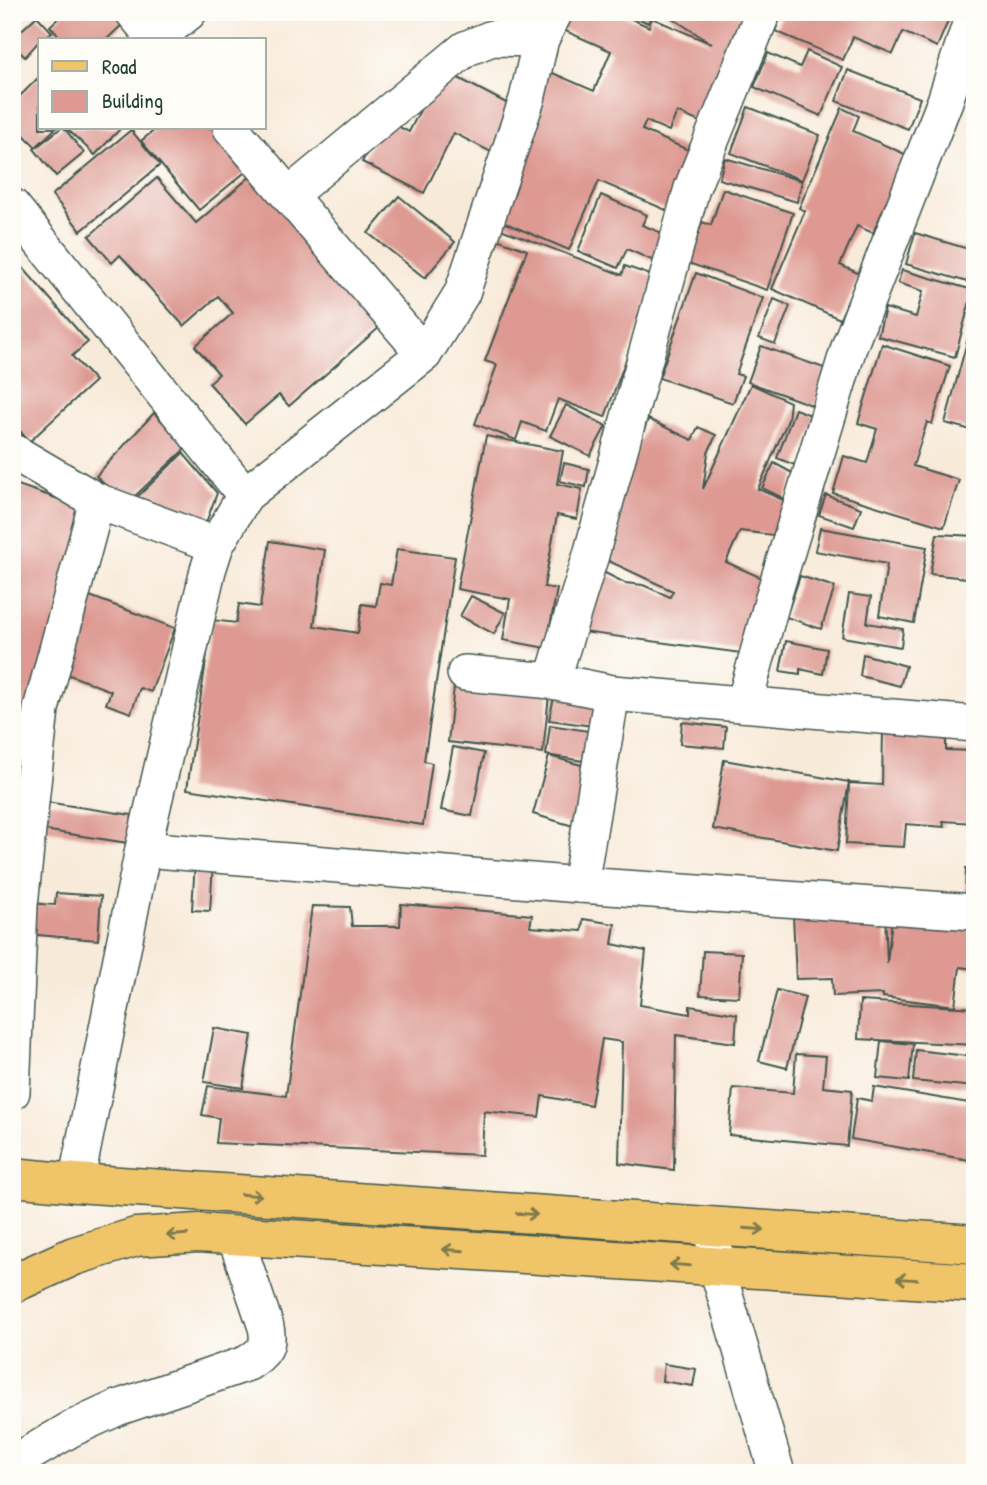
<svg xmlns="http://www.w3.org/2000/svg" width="987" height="1485" font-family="'Patrick Hand',sans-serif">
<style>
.building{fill:#dd9992}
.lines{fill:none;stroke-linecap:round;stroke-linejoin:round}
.street-casing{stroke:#40574d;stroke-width:38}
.primary-casing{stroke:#40574d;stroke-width:41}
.street{stroke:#fff;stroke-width:35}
.primary{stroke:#f0c469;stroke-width:38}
.oneway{stroke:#7d7a4c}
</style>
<rect width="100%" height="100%" fill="#fdfcf7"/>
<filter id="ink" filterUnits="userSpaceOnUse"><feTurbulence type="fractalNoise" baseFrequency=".0143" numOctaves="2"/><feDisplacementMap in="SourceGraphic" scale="14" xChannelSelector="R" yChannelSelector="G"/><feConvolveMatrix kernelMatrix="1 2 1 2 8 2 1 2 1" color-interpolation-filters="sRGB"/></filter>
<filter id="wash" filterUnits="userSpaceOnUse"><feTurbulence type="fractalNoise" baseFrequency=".00686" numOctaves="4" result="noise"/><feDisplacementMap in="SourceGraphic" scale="28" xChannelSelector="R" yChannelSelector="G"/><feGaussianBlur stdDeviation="1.57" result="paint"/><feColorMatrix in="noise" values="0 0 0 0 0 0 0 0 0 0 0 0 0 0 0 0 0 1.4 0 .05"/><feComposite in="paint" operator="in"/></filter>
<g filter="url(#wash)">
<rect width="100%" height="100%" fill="#f8ead9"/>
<g id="blocks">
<g class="building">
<polygon points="65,12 115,12 125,22 106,40 63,40 50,26"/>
<polygon points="569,12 616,12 649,27 652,18 712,44 663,12 735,12 746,19 727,50 733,53 702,123 677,112 669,131 646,121 642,130 700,155 675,214 599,181 569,250 496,219 541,114 529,109 546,70 594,91 611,51 561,29"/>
<polygon points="625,12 653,12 648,23"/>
<polygon points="783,12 952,12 937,47 903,32 893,54 853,37 843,60 775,31"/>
<polygon points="37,16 52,32 40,40 25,57 12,44 12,39"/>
<polygon points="807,51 842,67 821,116 754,87 768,53 800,67"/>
<polygon points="441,69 514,107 491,152 454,133 424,193 362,162 384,119 409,132"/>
<polygon points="848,70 920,98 908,129 836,101"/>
<polygon points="40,76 40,128 56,128 36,147 12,123 12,104"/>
<polygon points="748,107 820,135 802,180 731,153"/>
<polygon points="842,108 859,116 853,131 907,155 873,233 857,226 840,265 860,274 840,319 772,289 805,211 799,208"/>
<polygon points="61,128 64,128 84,153 56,176 34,149"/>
<polygon points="66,128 121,128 95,155"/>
<polygon points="157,128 225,128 255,164 199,210 141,141"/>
<polygon points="131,130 160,165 81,231 52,195"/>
<polygon points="725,158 802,181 797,202 719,179"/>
<polygon points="258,170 388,320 289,406 279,395 245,424 209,383 219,374 195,346 233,313 218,296 184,326 120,255 112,263 89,236 157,178 196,223"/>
<polygon points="723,189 793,213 767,290 688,263 702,222 711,225"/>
<polygon points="601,195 647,215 642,225 667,235 656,262 627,249 618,268 578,251"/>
<polygon points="399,196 455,242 425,278 368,233"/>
<polygon points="498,228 622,275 625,266 656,277 605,417 558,399 546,431 522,422 516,440 475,424 497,365 485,361 527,250 494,238"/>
<polygon points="915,233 975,251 974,284 906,264"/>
<polygon points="17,261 88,342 72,356 95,381 29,442 12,421 12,265"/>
<polygon points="902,270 973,290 955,357 878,336 885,308 916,317 923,291 898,283"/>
<polygon points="696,273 763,298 736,374 743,376 733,403 659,378"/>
<polygon points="774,299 790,306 775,344 759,338"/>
<polygon points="968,338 975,340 975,431 945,423"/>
<polygon points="882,344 950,366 932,424 927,422 913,466 959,480 944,527 833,493 844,456 867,463 877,429 858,423"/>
<polygon points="761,346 827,369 814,406 748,382"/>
<polygon points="751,384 790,402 788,420 758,489 788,502 773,535 740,531 726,562 773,583 741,653 575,631 595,568 625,583 643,585 670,597 673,591 600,557 648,419 692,440 698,427 716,435 708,453 703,489"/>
<polygon points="566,405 606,426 590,456 550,436"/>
<polygon points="795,409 816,417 797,466 777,458"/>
<polygon points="154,413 187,447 135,496 111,491 96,476"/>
<polygon points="486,436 563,451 557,484 582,489 577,519 557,515 544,587 557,589 546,648 503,640 510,599 457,589"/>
<polygon points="183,453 217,493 204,528 132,502"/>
<polygon points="564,463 589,469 586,487 560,481"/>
<polygon points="774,463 796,475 785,499 762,488"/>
<polygon points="15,484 90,510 17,747 29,751 13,804 12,492"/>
<polygon points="826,495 861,508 854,527 819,515"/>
<polygon points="820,528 927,547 914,623 879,616 887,564 815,551"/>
<polygon points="937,534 975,536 975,579 930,574"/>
<polygon points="270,541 325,550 314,626 358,633 362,604 376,606 380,583 391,585 397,549 455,557 424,761 432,763 423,825 187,789 212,620 236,623 239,604 260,607"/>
<polygon points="800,576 835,587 821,629 786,617"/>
<polygon points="849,594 871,597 867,623 903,629 901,647 842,637"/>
<polygon points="87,595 175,628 151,692 140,688 131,713 106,704 111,691 59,671"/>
<polygon points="471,596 505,613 494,634 460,616"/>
<polygon points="786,641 827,649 823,674 800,669 800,674 780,671"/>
<polygon points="863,654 906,666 900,686 860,676"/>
<polygon points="551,675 543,753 448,742 455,678"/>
<polygon points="556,688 603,700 600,727 549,720"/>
<polygon points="682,722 726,727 724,748 680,744"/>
<polygon points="550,725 601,733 596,763 546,755"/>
<polygon points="883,730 946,735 946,750 975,751 975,823 943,821 944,827 906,824 904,847 846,844 849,783 882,785"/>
<polygon points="453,747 484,753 472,816 441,810"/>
<polygon points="549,756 599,770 583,829 533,814"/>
<polygon points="724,760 849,782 837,851 713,829"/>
<polygon points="39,801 132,815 128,843 36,829"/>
<polygon points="195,861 213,863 210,911 192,910"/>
<polygon points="966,868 975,868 975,902 965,902"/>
<polygon points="56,893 101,896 98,940 25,934 28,903 55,905"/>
<polygon points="401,904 532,915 530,927 582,931 583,919 615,924 612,944 646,951 640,1005 690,1014 690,1006 737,1014 735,1043 676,1035 674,1170 619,1163 622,1042 602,1039 591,1105 542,1096 539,1117 484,1111 482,1155 216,1143 219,1118 202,1115 208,1086 286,1096 312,906 350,907 352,926 400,926"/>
<polygon points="885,911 887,963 892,919 975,929 975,969 960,967 955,1006 883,997 883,994 833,996 832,978 796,979 793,915"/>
<polygon points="703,951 742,953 739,997 700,995"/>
<polygon points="777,990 805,997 787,1068 759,1061"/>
<polygon points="860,1001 975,1008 975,1045 858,1039"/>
<polygon points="214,1028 252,1035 243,1088 204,1082"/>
<polygon points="881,1041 913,1044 909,1081 877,1078"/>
<polygon points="916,1050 975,1057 975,1087 913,1081"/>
<polygon points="796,1054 826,1056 823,1087 852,1090 847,1146 729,1135 733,1088 793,1093"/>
<polygon points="874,1087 975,1104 975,1161 851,1139 857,1098 872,1101"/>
<polygon points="664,1364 696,1369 693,1386 662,1381"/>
</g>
</g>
</g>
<g filter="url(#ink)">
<use href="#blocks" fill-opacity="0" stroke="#40574d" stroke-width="2"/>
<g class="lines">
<defs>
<g id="street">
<polyline points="133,12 156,40"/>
<polyline points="155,39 189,12"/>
<polyline points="231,128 424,354"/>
<polyline points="289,195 465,49 492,38 541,39"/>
<polyline points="12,206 245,495 216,545 208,570 143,849 76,1183"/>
<polyline points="12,451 97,501"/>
<polyline points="245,495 424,354 462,293 527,99 541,39 555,12"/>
<polyline points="465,673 552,681"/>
<polyline points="612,693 975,724"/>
<polyline points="744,704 775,591 849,347 945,101 974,12"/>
<polyline points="143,849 580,885 975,912"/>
<polyline points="580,885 612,693 552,681 591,555 692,188 763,12"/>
<polyline points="12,1092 20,905 41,709 97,501 216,545"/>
<polyline points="712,1226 717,1268 777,1473"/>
<path d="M12,1464l59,-35 46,-21 131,-45c16,-11 22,-16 18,-36l-31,-91"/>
</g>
<g id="primary">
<polyline points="12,1177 76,1183 975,1244"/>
<polyline points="12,1284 74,1256 136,1237 198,1233 975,1283"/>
</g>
</defs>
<use href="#street" class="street-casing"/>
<use href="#primary" class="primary-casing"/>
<use href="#street" class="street"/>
<use href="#primary" class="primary"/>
</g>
<defs><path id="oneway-shaft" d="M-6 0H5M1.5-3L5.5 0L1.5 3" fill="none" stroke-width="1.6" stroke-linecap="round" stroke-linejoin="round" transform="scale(1.75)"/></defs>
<g class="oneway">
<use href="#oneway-shaft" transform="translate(251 1195) rotate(4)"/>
<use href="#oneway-shaft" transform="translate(527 1214) rotate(4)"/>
<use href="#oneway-shaft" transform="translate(754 1229) rotate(4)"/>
<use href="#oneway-shaft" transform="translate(177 1235) rotate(176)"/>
<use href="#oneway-shaft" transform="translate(453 1250) rotate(-176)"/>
<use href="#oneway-shaft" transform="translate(680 1265) rotate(-176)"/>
<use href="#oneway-shaft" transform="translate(907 1279) rotate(-177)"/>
</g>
</g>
<rect width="987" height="1485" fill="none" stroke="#fdfcf7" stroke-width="42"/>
<rect x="38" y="38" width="228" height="91" fill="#fdfcf7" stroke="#a4b0a9" stroke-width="2"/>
<rect x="52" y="61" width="35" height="10" fill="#f0c469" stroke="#a4b0a9" stroke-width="2"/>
<text x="102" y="74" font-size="21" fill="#1f3d34">Road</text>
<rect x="52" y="91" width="35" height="21" fill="#dd9992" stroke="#a4b0a9" stroke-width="2"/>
<text x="102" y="108" font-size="21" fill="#1f3d34">Building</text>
</svg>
